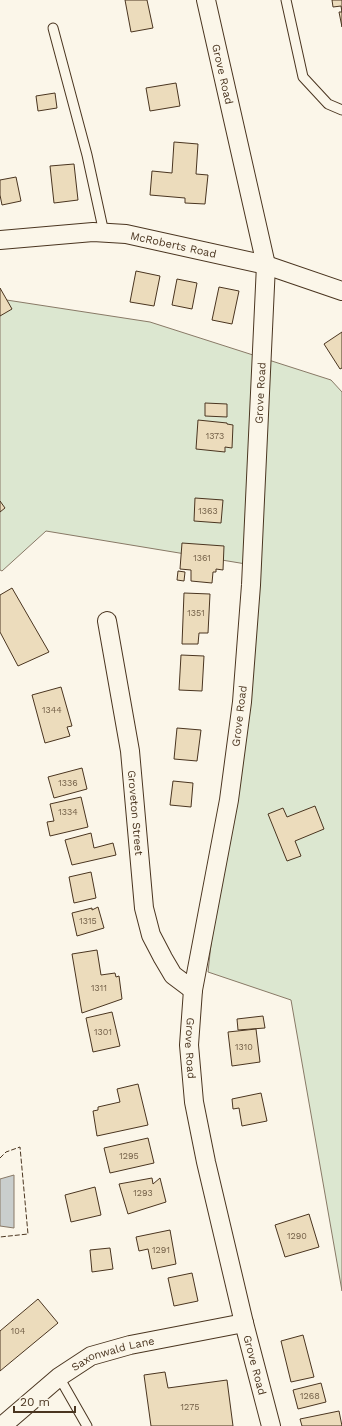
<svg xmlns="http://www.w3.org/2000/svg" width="342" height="1426" font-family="'Work Sans',sans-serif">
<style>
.green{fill:#dce7d0;stroke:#887966}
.water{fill:#c9cecd;stroke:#887966}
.building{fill:#ecdcbc;stroke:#4a3520}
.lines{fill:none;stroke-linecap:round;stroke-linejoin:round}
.lane-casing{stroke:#4a3520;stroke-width:11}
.street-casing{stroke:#4a3520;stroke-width:20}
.lane{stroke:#fbf6e9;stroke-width:9}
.street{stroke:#fbf6e9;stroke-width:18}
.fence{stroke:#4a3520;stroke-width:1;stroke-dasharray:5 2;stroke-linecap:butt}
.labels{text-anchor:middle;stroke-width:3;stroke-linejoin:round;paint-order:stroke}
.number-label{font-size:9px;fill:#725f47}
.street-label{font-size:11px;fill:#4a3520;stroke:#fbf6e9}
</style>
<rect width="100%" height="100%" fill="#fbf6e9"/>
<polygon class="green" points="0,299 150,322 331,380 342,392 342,1291 291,1000 208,972 252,565 46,531 2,571 0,570"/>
<polygon class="water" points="14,1175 14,1228 0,1226 0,1179"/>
<g class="building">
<polygon points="125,0 147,0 153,28 131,32"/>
<polygon points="332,0 342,0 342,27 339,12 342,12 341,6 333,7"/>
<polygon points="176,83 180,106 150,111 146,88"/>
<polygon points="55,93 57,108 38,111 36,96"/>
<polygon points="174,142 198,144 196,174 208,175 205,204 185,203 185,198 150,195 152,171 172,173"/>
<polygon points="74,164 78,200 54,203 50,166"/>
<polygon points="16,177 21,201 2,205 0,195 0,180"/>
<polygon points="136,271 160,276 154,306 130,302"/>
<polygon points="177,279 197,283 192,309 172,305"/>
<polygon points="219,287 239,291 232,324 212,320"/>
<polygon points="0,288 12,309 0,316"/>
<polygon points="342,332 342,368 340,369 324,344"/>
<polygon points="205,403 227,404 227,417 205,416"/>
<polygon points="198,420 227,423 227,424 233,425 232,448 225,447 225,452 196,449"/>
<polygon points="195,498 223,500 221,523 194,521"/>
<polygon points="0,501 5,508 0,512"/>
<polygon points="182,543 224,546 223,570 216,569 216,572 213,572 212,583 191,581 191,570 180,569"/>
<polygon points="178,571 185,572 184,581 177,580"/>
<polygon points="12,588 49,652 18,666 0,632 0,595"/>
<polygon points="184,593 210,594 208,633 199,633 198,644 182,644"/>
<polygon points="181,655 204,656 202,691 179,690"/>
<polygon points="61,687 72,726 67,727 70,736 45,743 32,695"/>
<polygon points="177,728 201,730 197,761 174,759"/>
<polygon points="82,768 87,789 54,798 48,777"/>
<polygon points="173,781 193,783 191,807 170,805"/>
<polygon points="81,797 88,827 50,836 47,822 54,821 50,804"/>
<polygon points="315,806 324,829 295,841 301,856 287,861 268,814 283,808 287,817"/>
<polygon points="91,833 94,848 113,843 116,855 72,865 65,840"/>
<polygon points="91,872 96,898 74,903 69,877"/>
<polygon points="98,907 104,928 77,936 72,913 92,908 92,910"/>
<polygon points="97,950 101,975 115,973 116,977 119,976 122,999 82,1013 72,954"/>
<polygon points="112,1012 120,1046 93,1052 86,1018"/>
<polygon points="263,1016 265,1028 238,1030 237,1019"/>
<polygon points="256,1029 260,1062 232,1066 228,1032"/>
<polygon points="138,1084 148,1125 97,1136 93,1111 98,1110 98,1107 120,1102 117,1089"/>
<polygon points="261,1093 267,1121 242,1126 239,1108 233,1109 232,1099"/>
<polygon points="148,1138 154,1163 110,1173 104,1148"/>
<polygon points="152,1178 153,1184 160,1178 166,1202 128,1214 119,1184"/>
<polygon points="95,1187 101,1215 71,1222 65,1195"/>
<polygon points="309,1214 319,1247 285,1257 275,1225"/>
<polygon points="170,1230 176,1264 152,1269 148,1249 139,1251 136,1237"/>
<polygon points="110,1248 113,1269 92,1272 90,1250"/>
<polygon points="192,1273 198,1301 174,1306 168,1278"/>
<polygon points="38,1299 58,1323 0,1371 0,1331"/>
<polygon points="303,1335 314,1377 291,1382 281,1341"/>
<polygon points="165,1372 168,1388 227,1380 233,1426 151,1426 144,1375"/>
<polygon points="321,1383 326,1402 298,1409 293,1390"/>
<polygon points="339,1411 342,1426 302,1426 300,1419"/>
</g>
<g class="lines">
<defs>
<g id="lane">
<polyline points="286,0 303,77 328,104 342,110"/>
<polyline points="53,28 87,155 104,233"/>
<polyline points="59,1377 87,1426"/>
</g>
<g id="street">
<path id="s1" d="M206,0l60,265 -15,320 -9,117 -13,98 -36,190 -4,55 5,57 12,60 38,161 27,103"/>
<path id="s2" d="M0,240l93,-8 33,2 140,31 76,26"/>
<path id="s3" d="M107,621l23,130 14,157 7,27 12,23 10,17 20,15"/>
<path id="s4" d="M2,1426l57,-49 32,-21 39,-11 114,-22"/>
</g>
</defs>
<use href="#lane" class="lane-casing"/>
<use href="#street" class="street-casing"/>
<use href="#lane" class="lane"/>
<use href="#street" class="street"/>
<polyline class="fence" points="0,1158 6,1152 20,1147 28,1234 0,1237"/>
</g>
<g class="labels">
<g class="number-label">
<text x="215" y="439">1373</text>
<text x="208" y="514">1363</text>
<text x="202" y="561">1361</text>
<text x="196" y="616">1351</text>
<text x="52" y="713">1344</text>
<text x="68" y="786">1336</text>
<text x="68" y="815">1334</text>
<text x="88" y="924">1315</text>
<text x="99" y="991">1311</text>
<text x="103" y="1035">1301</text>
<text x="244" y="1050">1310</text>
<text x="129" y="1159">1295</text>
<text x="143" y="1196">1293</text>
<text x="297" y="1239">1290</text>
<text x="161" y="1253">1291</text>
<text x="18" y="1334">104</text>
<text x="310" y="1399">1268</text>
<text x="190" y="1410">1275</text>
</g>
<g class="street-label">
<text dy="4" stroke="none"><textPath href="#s1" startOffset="76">Grove Road</textPath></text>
<text dy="4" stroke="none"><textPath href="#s2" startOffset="175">McRoberts Road</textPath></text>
<text transform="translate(260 393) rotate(-87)" y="4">Grove Road</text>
<text transform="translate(239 716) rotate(-83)" y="4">Grove Road</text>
<text dy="4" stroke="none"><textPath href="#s3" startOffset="194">Groveton Street</textPath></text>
<text dy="4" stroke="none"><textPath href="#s1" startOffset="1060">Grove Road</textPath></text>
<text dy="4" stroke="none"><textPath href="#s4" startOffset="135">Saxonwald Lane</textPath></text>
<text dy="4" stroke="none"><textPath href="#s1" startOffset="1384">Grove Road</textPath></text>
</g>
</g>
<path d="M14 1406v6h61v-6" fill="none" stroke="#4a3520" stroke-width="2"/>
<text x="20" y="1406" font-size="12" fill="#4a3520" stroke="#fbf6e9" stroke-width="3" paint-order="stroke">20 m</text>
</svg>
